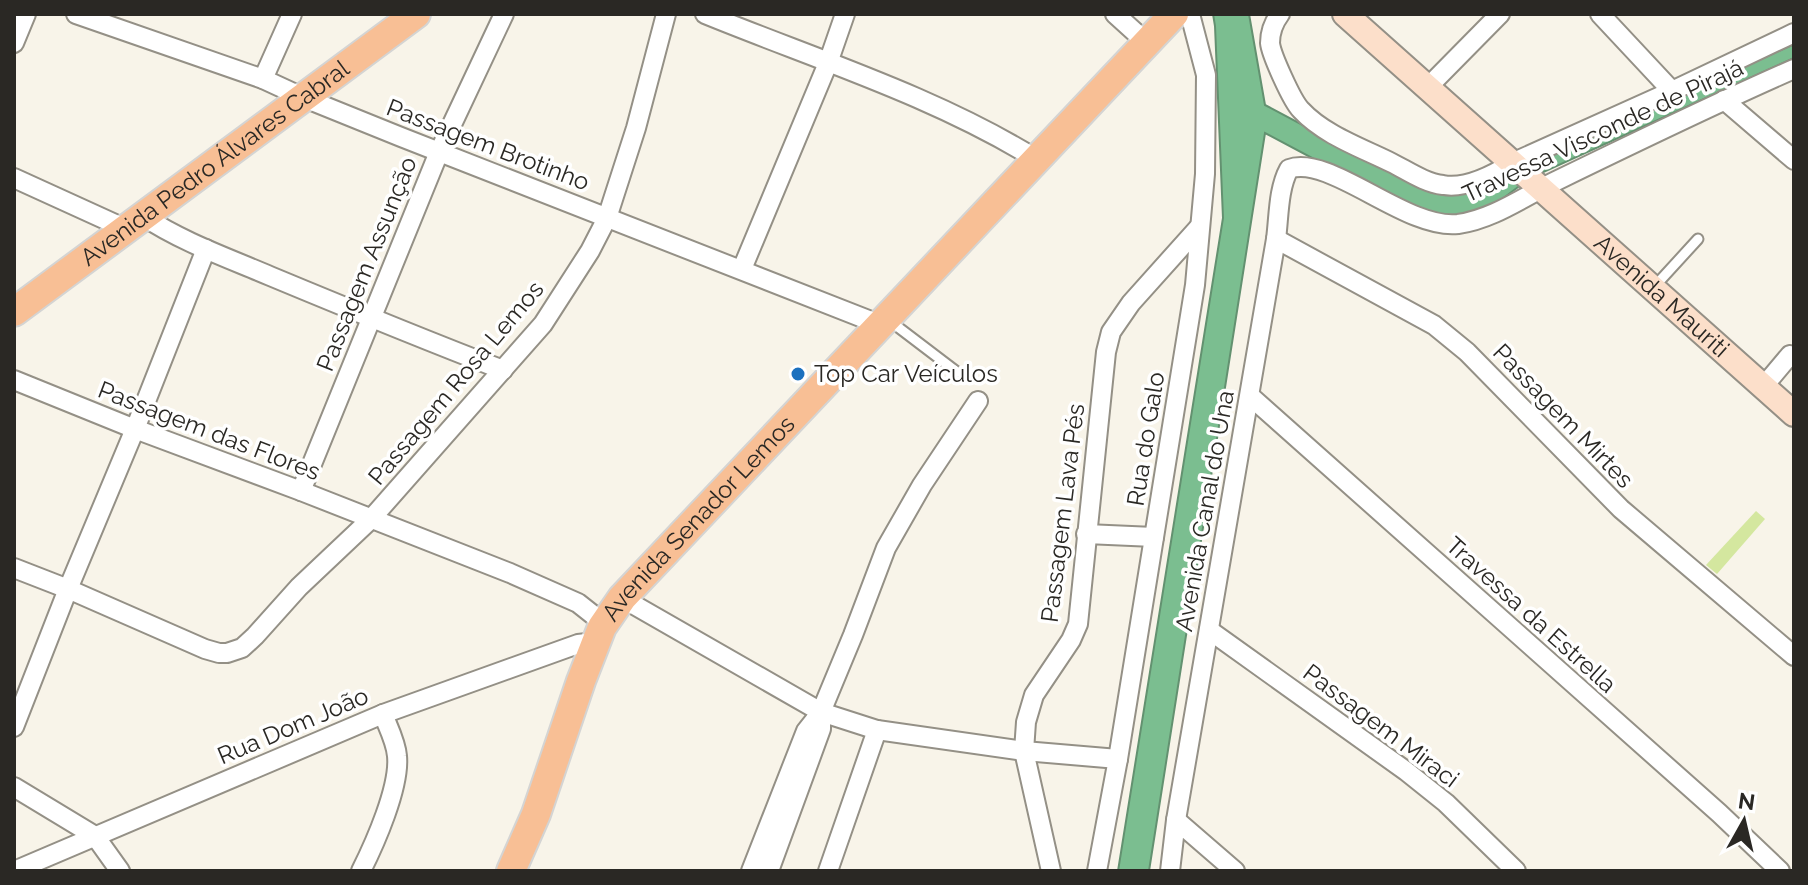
<svg xmlns="http://www.w3.org/2000/svg" width="1808" height="885" font-family="Raleway,sans-serif">
<style>
.water{fill:#7bbe90;stroke:#639170;stroke-width:2}
.building{fill:#d4e79f}
.lines{fill:none;stroke-linecap:round;stroke-linejoin:round}
.lane-casing{stroke:#949086;stroke-width:13}
.street-casing{stroke:#949086;stroke-width:22}
.secondary-casing{stroke:#949086;stroke-width:28}
.primary-casing{stroke:#d4d4d3;stroke-width:32}
.lane{stroke:#fff;stroke-width:9}
.street{stroke:#fff;stroke-width:18}
.secondary{stroke:#fcdfca;stroke-width:24}
.primary{stroke:#f8bf95;stroke-width:28}
.poi-dot{fill:#1b70be;stroke:#fff;stroke-width:3}
.labels{text-anchor:middle;stroke-width:7;stroke-linejoin:round;paint-order:stroke}
.street-label{font-size:24px;fill:#2a2824;stroke:#fff}
.poi-label{font-size:24px;fill:#2a2824;stroke:#fff;text-anchor:start}
</style>
<rect width="100%" height="100%" fill="#f8f4e9"/>
<polygon class="water" points="1213,14 1249,14 1265,105 1408,181 1436,193 1460,193 1478,189 1794,44 1794,58 1530,178 1501,200 1468,214 1438,216 1346,176 1265,133 1149,871 1118,871 1223,218 1215,26"/>
<polygon class="building" points="1756,511 1765,519 1717,574 1706,565"/>
<g class="lines">
<defs>
<g id="lane">
<polyline points="1655,286 1698,239"/>
<polyline points="890,321 957,372"/>
</g>
<g id="street">
<polyline points="76,14 263,79 302,97 401,137 881,325"/>
<path d="M705,14c110,45 229,82 331,145"/>
<polyline points="1115,14 1147,43"/>
<path d="M1280,14c-6,8 -10,18 -10,29 1,11 22,58 31,67 23,25 61,38 91,53 16,8 33,20 51,22 23,4 50,-10 69,-22l160,-72 122,-58"/>
<polyline points="1600,14 1672,91"/>
<polyline points="14,43 26,14"/>
<polyline points="263,79 292,14"/>
<polyline points="1428,87 1500,14"/>
<polyline points="1724,100 1794,160"/>
<polyline points="14,178 126,229"/>
<path d="M143,216c39,26 85,42 127,60 77,32 155,64 233,94"/>
<polyline points="1276,239 1434,325 1467,352 1621,509 1794,656"/>
<polyline points="742,269 828,63 845,14"/>
<polyline points="14,380 135,429 301,491 510,573 578,603 597,618 602,627"/>
<polyline points="1763,387 1790,355"/>
<polyline points="1250,396 1719,813 1780,871"/>
<polyline points="301,491 439,152 504,14"/>
<polyline points="1086,534 1154,537"/>
<polyline points="14,568 68,589 205,649 219,653 227,653 242,648 255,636 299,587 371,519 543,324 590,251 607,218 636,128 666,14"/>
<polyline points="622,598 821,712 877,730 1024,751 1118,759"/>
<polyline points="1209,630 1406,771 1446,803 1516,871"/>
<polyline points="14,727 68,589 135,429 206,249"/>
<polyline points="14,787 95,836 120,871"/>
<polyline points="1176,820 1235,871"/>
<polyline points="14,871 383,714 578,644 596,642"/>
<path d="M361,871c14,-28 39,-84 36,-115 -1,-14 -9,-29 -14,-42"/>
<polyline points="751,871 806,731 821,712 853,635 886,548 922,485 978,401"/>
<polyline points="769,871 821,729 821,712"/>
<polyline points="828,871 877,730"/>
<polyline points="1051,871 1024,751 1026,722 1034,695 1071,640 1078,624 1106,352 1111,332 1131,303 1200,226"/>
<polyline points="1097,871 1118,759 1195,285 1205,174 1206,75 1190,14"/>
<path d="M1170,871l6,-51 100,-581c3,-22 2,-50 13,-70 41,-15 117,61 169,55 36,-5 68,-29 100,-44 78,-38 156,-76 236,-111"/>
</g>
<g id="secondary">
<path id="s1" d="M1345,14l449,400"/>
</g>
<g id="primary">
<path id="s2" d="M14,312l402,-298"/>
<path id="s3" d="M511,871l25,-57 45,-133 21,-54 20,-29 552,-584"/>
</g>
</defs>
<use href="#lane" class="lane-casing"/>
<use href="#street" class="street-casing"/>
<use href="#secondary" class="secondary-casing"/>
<use href="#primary" class="primary-casing"/>
<use href="#lane" class="lane"/>
<use href="#street" class="street"/>
<use href="#secondary" class="secondary"/>
<use href="#primary" class="primary"/>
</g>
<circle class="poi-dot" cx="798" cy="374" r="8"/>
<g class="labels">
<g class="street-label">
<text transform="translate(1603 131) rotate(-25)" y="8">Travessa Visconde de Pirajá</text>
<text transform="translate(488 145) rotate(21)" y="8">Passagem Brotinho</text>
<text dy="8" stroke="none"><textPath href="#s2" startOffset="250">Avenida Pedro Álvares Cabral</textPath></text>
<text transform="translate(367 264) rotate(-68)" y="8">Passagem Assunção</text>
<text dy="8" stroke="none"><textPath href="#s1" startOffset="424">Avenida Mauriti</textPath></text>
<text transform="translate(456 383) rotate(-50)" y="8">Passagem Rosa Lemos</text>
<text transform="translate(1563 416) rotate(46)" y="8">Passagem Mirtes</text>
<text transform="translate(209 431) rotate(21)" y="8">Passagem das Flores</text>
<text transform="translate(1146 439) rotate(-81)" y="8">Rua do Galo</text>
<text transform="translate(1205 511) rotate(-80)" y="8">Avenida Canal do Una</text>
<text transform="translate(1063 513) rotate(-83)" y="8">Passagem Lava Pés</text>
<text dy="8" stroke="none"><textPath href="#s3" startOffset="406">Avenida Senador Lemos</textPath></text>
<text transform="translate(1531 615) rotate(42)" y="8">Travessa da Estrella</text>
<text transform="translate(293 726) rotate(-23)" y="8">Rua Dom João</text>
<text transform="translate(1381 726) rotate(37)" y="8">Passagem Miraci</text>
</g>
<g class="poi-label">
<text x="814" y="382">Top Car Veículos</text>
</g>
</g>
<rect width="1808" height="885" fill="none" stroke="#2a2824" stroke-width="32"/>
<g transform="translate(1744 821) rotate(8)" stroke="#ffffff" stroke-width="6" paint-order="stroke">
<path d="M0-6L14 30L0 20L-14 30Z" fill="#2a2824"/>
<text y="-12" font-size="22" font-weight="bold" text-anchor="middle" fill="#2a2824">N</text>
</g>
</svg>
